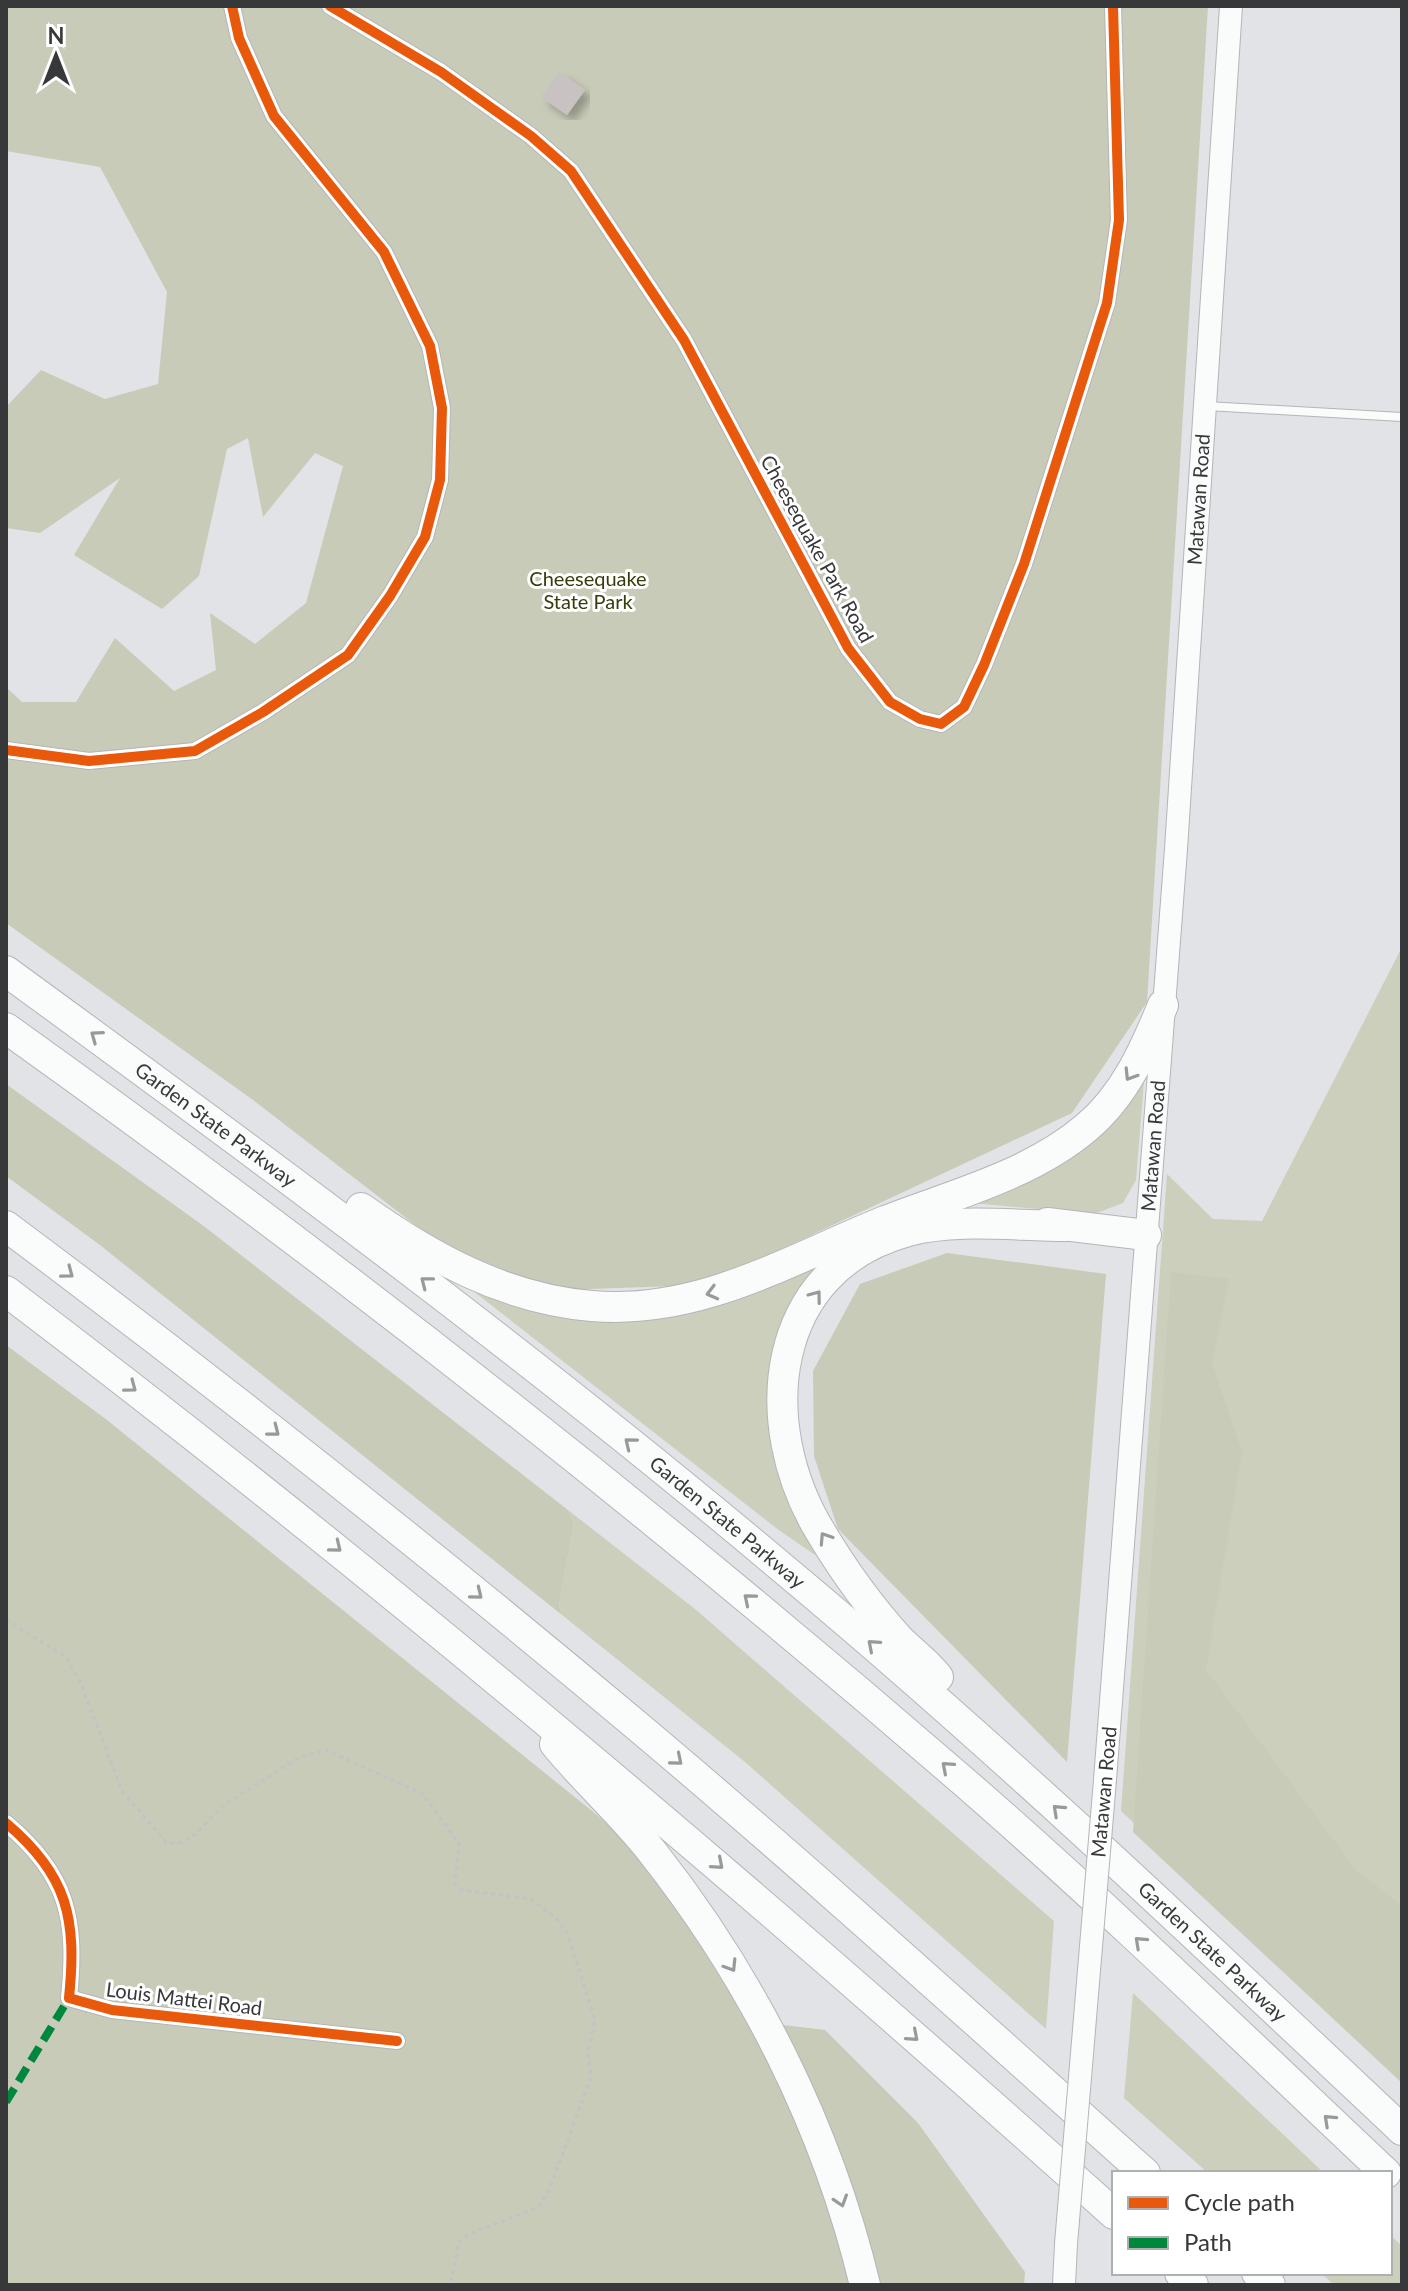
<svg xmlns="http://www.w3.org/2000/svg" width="1408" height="2291" font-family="Lato,sans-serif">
<defs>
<filter id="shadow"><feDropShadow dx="7" dy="7" stdDeviation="4" flood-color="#0004"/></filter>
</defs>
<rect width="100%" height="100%" fill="#e1e3e6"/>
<!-- green -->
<g fill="#cdcfbd">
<polygon points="1402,947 1402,2070 1121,1811 1167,1174 1213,1219 1262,1221"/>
<polygon points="1145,1069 1136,1180 1123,1203 1094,1214 972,1203"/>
<polygon points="879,1235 777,1361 827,1563 780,1531 463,1283 592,1314"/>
<polygon points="568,1510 695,1609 1054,1921 1046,2029 745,1762 562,1615 559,1605 574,1524"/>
<polygon points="1133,1993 1324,2173 1208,2173 1124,2098"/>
<polygon points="1390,2235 1402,2246 1402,2285 1334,2285 1321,2273 1390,2273"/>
</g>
<!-- forest -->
<g fill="#c8cbb7">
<polygon points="6,6 1208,6 1147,1002 1072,1113 705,1285 531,1291 462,1261 253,1100 6,923 6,687 22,702 76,702 115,638 174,691 216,670 210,613 255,644 306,603 343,466 315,453 263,517 248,438 227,449 199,576 162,609 74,555 120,478 40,533 6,528 6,407 41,370 105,399 158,384 167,292 100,167 6,151"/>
<polygon points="6,1084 205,1227 568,1510 574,1524 559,1605 562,1615 100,1245 6,1176"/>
<polygon points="947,1253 1106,1274 1067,1762 838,1529 814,1456 813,1371 860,1284"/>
<polygon points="1171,1272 1229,1279 1212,1363 1242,1452 1206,1670 1356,1870 1402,1906 1402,2083 1133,1832"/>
<polygon points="6,1345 107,1420 597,1815 695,1902 783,2025 825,2030 918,2123 1025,2272 1024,2285 6,2285"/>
</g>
<!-- building -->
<polygon fill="#c9c2c2" filter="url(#shadow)" points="559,72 585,90 567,115 541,97"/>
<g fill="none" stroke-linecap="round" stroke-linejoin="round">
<!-- lane casing -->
<g stroke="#b3b5b7" stroke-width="10">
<polyline id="lane" points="1207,406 1402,417"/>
</g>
<!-- street casing -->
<g stroke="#b3b5b7" stroke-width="18">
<g id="street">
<polyline points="330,6 441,72 531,136 571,171 684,340 848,648 890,702 920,719 941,724 964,707 984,665 1024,564 1107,303 1119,220 1113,6"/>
<polyline points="6,750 89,761 195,751 263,712 348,655 390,596 425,537 440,480 442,408 430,346 384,252 274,116 239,38 232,6"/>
<path d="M6 1823C68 1875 77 1919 69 1998L112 2010 397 2041"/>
</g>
</g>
<!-- secondary casing -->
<g stroke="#b3b5b7" stroke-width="24">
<g id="secondary">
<path id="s1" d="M1105 1780 1176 849 1231 6"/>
<polyline points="1064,2285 1066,2244"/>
</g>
</g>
<!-- highway casing -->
<g stroke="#b3b5b7" stroke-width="32">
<g id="highway">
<path id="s2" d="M6 971C269 1163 531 1356 780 1566 995 1745 1198 1938 1402 2130"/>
<path d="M6 1028C336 1264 656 1515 963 1781 1108 1907 1246 2041 1386 2173"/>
<path d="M361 1208C430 1257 505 1299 592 1306 699 1315 789 1260 885 1221 952 1195 1031 1175 1087 1127 1125 1095 1145 1049 1163 1005"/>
<polyline points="1047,1223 1146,1235"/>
<path d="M6 1226C223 1388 435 1556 642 1730 813 1874 978 2024 1145 2173"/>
<path d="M6 1291C390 1582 756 1893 1114 2214"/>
<path d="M938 1677C927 1663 912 1652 899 1639 870 1607 842 1568 820 1531 755 1424 768 1269 908 1231 957 1218 1015 1226 1066 1226"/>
<path d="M555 1744C586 1782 623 1814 653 1853 753 1980 827 2127 865 2285"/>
<polyline points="1180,2273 1193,2285"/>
<polyline points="1257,2273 1270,2285"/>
</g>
</g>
<!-- path -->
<polyline stroke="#c2c3c4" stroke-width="3" stroke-dasharray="4 4" stroke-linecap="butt" points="6,1620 66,1657 81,1684 122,1791 166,1842 177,1844 192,1837 225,1804 300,1757 326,1750 423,1794 459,1844 455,1884 462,1890 531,1899 555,1917 567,1932 595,2020 588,2052 591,2077 550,2188 538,2207 465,2236 459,2242 450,2285"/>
<!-- lane -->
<use href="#lane" stroke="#fafbfb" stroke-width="8"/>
<!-- street -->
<use href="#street" stroke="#fafbfb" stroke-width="16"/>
<!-- secondary -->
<use href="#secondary" stroke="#fafbfb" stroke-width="22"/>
<!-- highway -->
<use href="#highway" stroke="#fafbfb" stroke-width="30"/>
<!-- secondary-bridge casing -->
<g stroke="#b3b5b7" stroke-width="24" stroke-linecap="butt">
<polyline id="secondary-bridge" points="1066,2244 1105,1780"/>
</g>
<!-- secondary-bridge -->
<use href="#secondary-bridge" stroke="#fafbfb" stroke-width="22"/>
<!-- quiet -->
<polyline stroke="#00873e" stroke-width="8" stroke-dasharray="16 8" stroke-linecap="butt" points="6,2102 69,1998"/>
<!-- cycleway casing -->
<g stroke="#fff" stroke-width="15">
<g id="cycleway">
<polyline points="330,6 441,72 531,136 571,171 684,340 848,648 890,702 920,719 941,724 964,707 984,665 1024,564 1107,303 1119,220 1113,6"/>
<polyline points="6,750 89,761 195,751 263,712 348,655 390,596 425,537 440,480 442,408 430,346 384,252 274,116 239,38 232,6"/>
<path d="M6 1823C68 1875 77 1919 69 1998L112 2010 397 2041"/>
</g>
</g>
<!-- cycleway -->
<use href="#cycleway" stroke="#e8590c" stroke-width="10"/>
</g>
<!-- one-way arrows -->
<defs><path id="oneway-chevron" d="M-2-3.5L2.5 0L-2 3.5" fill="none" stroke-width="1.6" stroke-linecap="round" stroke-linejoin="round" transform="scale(2)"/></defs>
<g stroke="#989a9a">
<use href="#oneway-chevron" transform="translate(96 1036) rotate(-144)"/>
<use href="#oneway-chevron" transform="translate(1130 1075) rotate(122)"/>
<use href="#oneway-chevron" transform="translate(68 1273) rotate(37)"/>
<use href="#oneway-chevron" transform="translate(426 1282) rotate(-142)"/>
<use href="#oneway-chevron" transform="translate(712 1293) rotate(165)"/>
<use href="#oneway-chevron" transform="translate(816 1296) rotate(-53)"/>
<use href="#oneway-chevron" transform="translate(131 1387) rotate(37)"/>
<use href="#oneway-chevron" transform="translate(274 1431) rotate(38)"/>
<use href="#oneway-chevron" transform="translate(630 1443) rotate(-141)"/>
<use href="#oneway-chevron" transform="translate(825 1538) rotate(-123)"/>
<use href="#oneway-chevron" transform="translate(336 1547) rotate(39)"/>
<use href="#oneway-chevron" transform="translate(477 1594) rotate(39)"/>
<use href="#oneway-chevron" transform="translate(749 1599) rotate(-140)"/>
<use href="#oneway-chevron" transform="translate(873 1645) rotate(-139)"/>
<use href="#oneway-chevron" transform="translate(677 1760) rotate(40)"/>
<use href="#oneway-chevron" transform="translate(947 1767) rotate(-139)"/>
<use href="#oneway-chevron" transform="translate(1058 1810) rotate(-137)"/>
<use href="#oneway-chevron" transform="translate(718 1864) rotate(41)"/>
<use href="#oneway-chevron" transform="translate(1140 1942) rotate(-137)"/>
<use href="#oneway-chevron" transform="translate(731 1966) rotate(58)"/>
<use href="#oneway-chevron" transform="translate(913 2036) rotate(41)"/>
<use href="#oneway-chevron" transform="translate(1329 2120) rotate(-137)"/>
<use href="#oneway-chevron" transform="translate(841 2201) rotate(72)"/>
</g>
<g text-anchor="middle" stroke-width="6" stroke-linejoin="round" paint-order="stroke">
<!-- street labels -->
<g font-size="20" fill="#37383a" stroke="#fff">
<text dy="7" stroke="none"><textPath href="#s1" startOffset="1284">Matawan Road</textPath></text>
<text transform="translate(817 549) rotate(61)" y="7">Cheesequake Park Road</text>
<text dy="7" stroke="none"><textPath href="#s2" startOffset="260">Garden State Parkway</textPath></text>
<text dy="7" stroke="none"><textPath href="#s1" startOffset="636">Matawan Road</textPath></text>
<text dy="7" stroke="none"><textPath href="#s2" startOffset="908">Garden State Parkway</textPath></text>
<text transform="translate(1104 1792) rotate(-85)" y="7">Matawan Road</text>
<text dy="7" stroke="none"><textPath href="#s2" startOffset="1556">Garden State Parkway</textPath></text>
<text transform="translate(184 1999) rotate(7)" y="7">Louis Mattei Road</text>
</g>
<!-- park labels -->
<g font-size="20" fill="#393b0c" stroke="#fff">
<text x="588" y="586">Cheesequake<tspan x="588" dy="23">State Park</tspan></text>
</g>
</g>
<!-- border -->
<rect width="1408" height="2291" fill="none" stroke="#37383a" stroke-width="16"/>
<!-- legend -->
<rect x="1112" y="2171" width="280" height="104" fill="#ffffff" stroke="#afafb0" stroke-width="2"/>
<rect x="1128" y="2197" width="40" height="12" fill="#e8590c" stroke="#afafb0" stroke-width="2"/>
<text x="1184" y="2211" font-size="24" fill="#37383a">Cycle path</text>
<rect x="1128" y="2237" width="40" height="12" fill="#00873e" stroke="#afafb0" stroke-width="2"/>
<text x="1184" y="2251" font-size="24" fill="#37383a">Path</text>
<!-- north arrow -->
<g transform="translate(56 56)" stroke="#ffffff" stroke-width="6" paint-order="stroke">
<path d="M0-6L14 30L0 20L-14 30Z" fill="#37383a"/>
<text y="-12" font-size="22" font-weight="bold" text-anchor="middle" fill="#37383a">N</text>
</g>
</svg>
